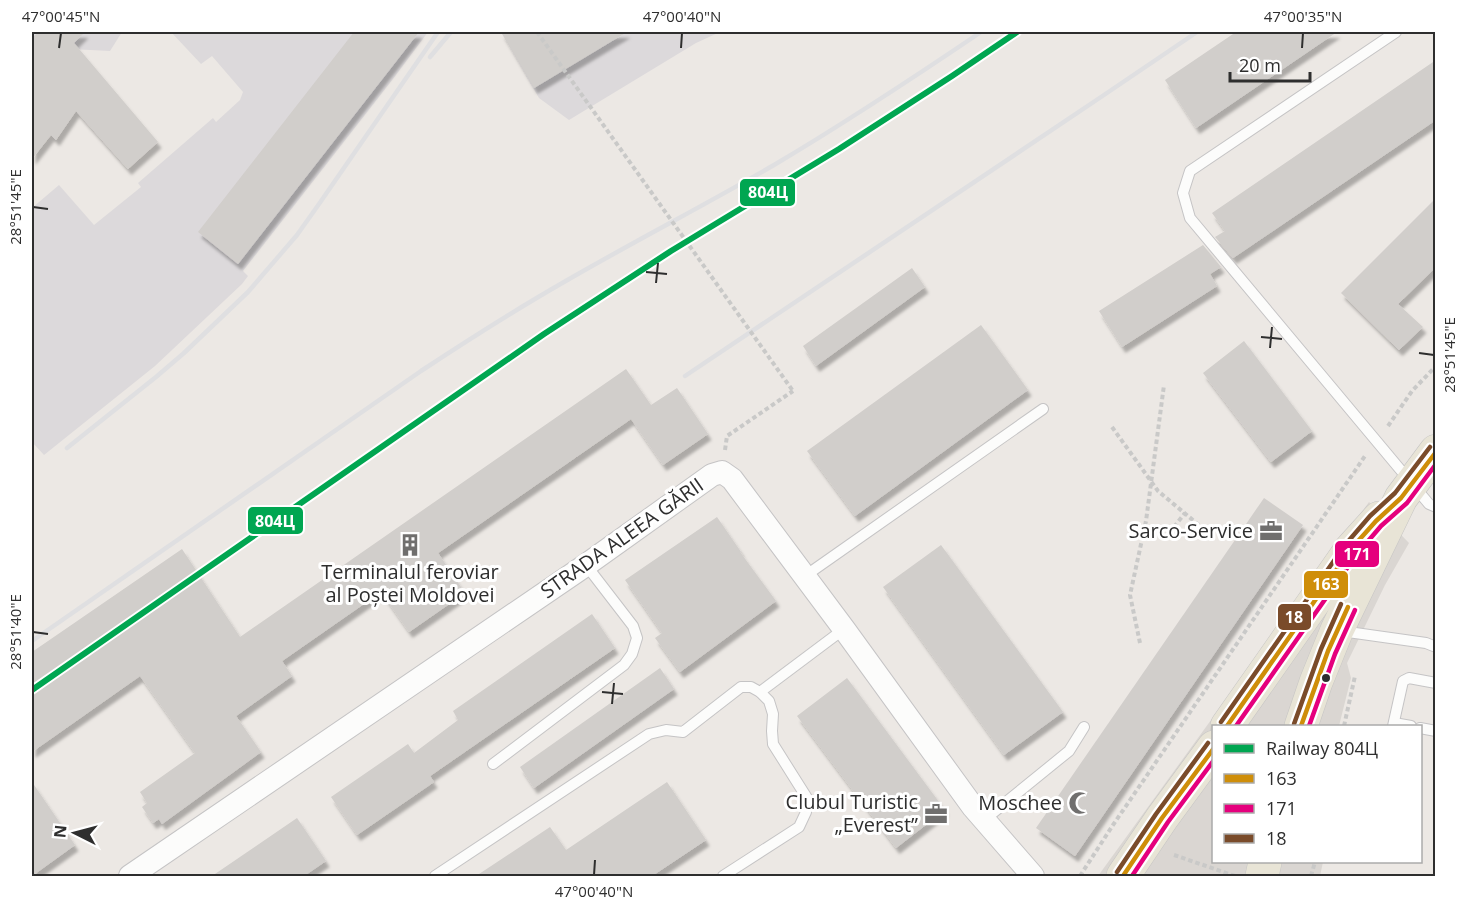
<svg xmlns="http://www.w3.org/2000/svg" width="1467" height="908" font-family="'Open Sans',sans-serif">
<defs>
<filter id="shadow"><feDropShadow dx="3.5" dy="6" stdDeviation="1.5" flood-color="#0004"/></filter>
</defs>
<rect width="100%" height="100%" fill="#ece8e4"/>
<!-- industrial -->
<g fill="#dcd9db">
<polygon points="32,32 122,32 110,51 32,47"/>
<polygon points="171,32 428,32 393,79 243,271 248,276 242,284 155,366 44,455 32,442 32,208 59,185 94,225 141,187 138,183 213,118 216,122 240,100 243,92 212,56 201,64"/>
<polygon points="501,32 720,32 696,43 569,120 539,98"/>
</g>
<!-- plaza -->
<polygon fill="#dad6d2" points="1369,502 1409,543 1385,585 1347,663 1351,678 1339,726 1214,726 1214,862 1323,862 1320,876 1098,876"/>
<!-- building -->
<g fill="#d1cecb" filter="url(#shadow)">
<polygon points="39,32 85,32 74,43 158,142 128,169 76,111 56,140 51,135 32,159 32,38"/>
<polygon points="354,32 419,32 238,264 198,232"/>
<polygon points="501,32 627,32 534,88"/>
<polygon points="1236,32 1337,32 1196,128 1165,80"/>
<polygon points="1436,60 1436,120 1233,258 1215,237 1225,231 1212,213"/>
<polygon points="1436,198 1436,267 1398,304 1423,327 1399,350 1341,293"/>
<polygon points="1203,245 1221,267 1210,274 1217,286 1122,347 1099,311"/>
<polygon points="912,268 925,287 816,366 803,346"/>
<polygon points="981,325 1028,390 855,516 807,451"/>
<polygon points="1244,341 1312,431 1271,462 1203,373"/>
<polygon points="626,369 651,405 677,388 708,434 663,465 631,419 438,553 465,593 409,632 381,592 282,661 292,676 236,716 261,752 162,824 159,819 153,823 142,807 147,803 140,792 195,753 140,676 32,752 32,652 182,549 240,637"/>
<polygon points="1264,498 1303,525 1075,856 1036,828"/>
<polygon points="717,517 741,552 740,552 776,601 680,672 655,638 662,633 625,580"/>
<polygon points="941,545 1063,712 1004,755 883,587"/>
<polygon points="592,614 615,648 430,776 434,782 357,835 331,797 408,744 414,753 458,720 453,711"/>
<polygon points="660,668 674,689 534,788 520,767"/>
<polygon points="847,678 945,810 896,848 797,716"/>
<polygon points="32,782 75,845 32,876"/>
<polygon points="667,782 706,840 652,876 476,876 550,827 566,850"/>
<polygon points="297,818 326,861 304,876 212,876"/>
</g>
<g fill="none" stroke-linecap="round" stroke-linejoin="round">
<!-- lane casing -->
<g stroke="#c5c4c5" stroke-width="12">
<g id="lane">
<polyline points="1396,32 1190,171 1183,193 1190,218 1429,504 1436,507"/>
<polyline points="805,576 1043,409"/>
<polyline points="1341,631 1426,643 1436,647"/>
<polyline points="760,692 844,629"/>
<polyline points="1394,723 1411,726"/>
<polyline points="1393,726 1403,681 1409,678 1436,683"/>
<polyline points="1420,728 1436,731"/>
<polyline points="493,764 624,665 632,654 637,638 633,626 586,565"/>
<polyline points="984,820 1069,751 1084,727"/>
<polyline points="435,876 649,734 666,730 683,732 741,687 751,687 760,692 769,701 773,714 772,731 773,744 807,798 806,812 799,827 723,876"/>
</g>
</g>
<!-- street casing -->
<g stroke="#c5c4c5" stroke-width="24">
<polyline id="street" points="130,876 586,565 712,475 722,472 732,479 844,629 973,807 1033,876"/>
</g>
<!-- primary casing -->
<g stroke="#c6c5c4" stroke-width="34">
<g id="primary">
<polyline points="1227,726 1351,549 1379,518"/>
<polyline points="1301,726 1316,682 1337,630 1401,498 1436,451"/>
<polyline points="1123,876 1162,818 1214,747"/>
<polyline points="1262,876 1265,862"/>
</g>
</g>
<!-- path -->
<g stroke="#c9c9c8" stroke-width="4" stroke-dasharray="4.5 3" stroke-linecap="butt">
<polyline points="1388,426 1412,391 1436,366"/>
<polyline points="1112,427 1158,491 1212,536"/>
<polyline points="725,450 727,436 793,391"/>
<polyline points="1174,527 1185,513"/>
<polyline points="1140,643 1130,595 1146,521 1164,385"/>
<polyline points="1344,726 1355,676"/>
<polyline points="1174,855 1235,876"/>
<polyline points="1080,876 1113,825 1365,456"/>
<polyline points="1311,876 1315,862"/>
</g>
<!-- lane -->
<use href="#lane" stroke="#fcfcfb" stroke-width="10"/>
<!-- street -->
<use href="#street" stroke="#fcfcfb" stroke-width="22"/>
<!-- primary -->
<use href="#primary" stroke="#e8e4d6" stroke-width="33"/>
<!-- rail -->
<g stroke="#dfdfe1" stroke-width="4.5">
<polyline points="430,57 451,32"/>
<polyline points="685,376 1101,97 1197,32"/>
<polyline points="67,448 156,377 184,353 248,292 297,235 319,204 438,32"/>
<path d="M32 641 421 371C468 340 515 310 564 282 633 242 705 205 774 165 845 123 913 78 981 32"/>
</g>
<!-- path-bridge -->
<polyline stroke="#c9c9c8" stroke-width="4" stroke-dasharray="4.5 3" stroke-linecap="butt" points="537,32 793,391"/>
<!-- bus-1 casing -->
<g stroke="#fff" stroke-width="9">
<g id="bus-1">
<polyline points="1227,726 1351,549 1376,521 1401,498 1436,452"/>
<polyline points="1301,726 1328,651 1348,607"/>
<polyline points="1123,876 1162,818 1214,748"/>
</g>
</g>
<!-- bus-2 casing -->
<g stroke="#fff" stroke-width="9">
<g id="bus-2">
<polyline points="1236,726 1357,554 1381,526 1407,503 1436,464"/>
<polyline points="1309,726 1335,654 1355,610"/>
<polyline points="1132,876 1168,822 1214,760"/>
</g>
</g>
<!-- bus-3 casing -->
<g stroke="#fff" stroke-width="9">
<g id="bus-3">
<polyline points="1221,722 1345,545 1370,516 1395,493 1430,447"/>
<polyline points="1294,724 1321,649 1341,604"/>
<polyline points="1117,872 1156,814 1208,743"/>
</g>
</g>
<!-- bus-1 -->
<use href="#bus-1" stroke="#cf8e09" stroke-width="4.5"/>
<!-- bus-2 -->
<use href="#bus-2" stroke="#e5007d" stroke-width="4.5"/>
<!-- bus-3 -->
<use href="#bus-3" stroke="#7a4b2a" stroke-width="4.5"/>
<!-- rail-1 casing -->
<g stroke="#fff" stroke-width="10">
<polyline id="rail-1" points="32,690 544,334 671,251 839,149 952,76 1017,32"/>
</g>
<!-- rail-1 -->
<use href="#rail-1" stroke="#00a651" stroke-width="6"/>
</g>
<!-- ticks -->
<path fill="none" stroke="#2e2e2e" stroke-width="2" d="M59 48 61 33M681 48 682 33M1302 48 1303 33M33 207 48 209M646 272 667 274M656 283 658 263M1261 337 1282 339M1270 348 1272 327M1419 353 1434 355M33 632 48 634M602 692 623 694M612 704 614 683M594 875 595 860"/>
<!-- icons -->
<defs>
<g id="office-bare" transform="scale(1.8)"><path d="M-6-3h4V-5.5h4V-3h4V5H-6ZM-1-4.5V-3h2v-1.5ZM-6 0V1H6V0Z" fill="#706f6e" stroke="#fff" stroke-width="2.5" paint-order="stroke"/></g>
<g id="building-bare" transform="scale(1.8)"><path d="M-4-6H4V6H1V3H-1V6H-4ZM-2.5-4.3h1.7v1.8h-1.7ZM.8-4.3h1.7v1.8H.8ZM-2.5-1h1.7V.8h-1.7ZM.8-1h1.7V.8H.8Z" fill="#706f6e" stroke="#fff" stroke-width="2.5" paint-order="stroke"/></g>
<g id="mosque-bare" transform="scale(1.8)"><path d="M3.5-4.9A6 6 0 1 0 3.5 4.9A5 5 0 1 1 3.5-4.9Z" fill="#706f6e" stroke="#fff" stroke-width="2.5" paint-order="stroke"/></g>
</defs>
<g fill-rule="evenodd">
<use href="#office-bare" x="1271" y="531"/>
<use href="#building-bare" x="410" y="545"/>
<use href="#mosque-bare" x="1080" y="803"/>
<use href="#office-bare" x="936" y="814"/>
</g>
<!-- markers -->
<circle fill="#2e2e2e" stroke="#fff" stroke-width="2" cx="1326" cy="678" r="5"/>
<g text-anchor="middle" stroke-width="6" stroke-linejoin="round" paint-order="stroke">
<!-- poi labels -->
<g font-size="20" fill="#2e2e2e" stroke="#fff" text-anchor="end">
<text x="1253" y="538">Sarco-Service</text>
<text x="410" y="579" text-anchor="middle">Terminalul feroviar<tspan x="410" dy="23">al Poștei Moldovei</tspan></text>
<text x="918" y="809">Clubul Turistic<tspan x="918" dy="23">„Everest”</tspan></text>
<text x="1062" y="810">Moschee</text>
</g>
<!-- street labels -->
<g font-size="20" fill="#2e2e2e" stroke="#fff">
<text transform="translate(622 538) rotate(-35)" y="7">STRADA ALEEA GĂRII</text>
</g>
</g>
<g stroke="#fff" stroke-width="2">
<rect x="739" y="178" width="57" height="29" rx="6" fill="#00a651"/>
<rect x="247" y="506" width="57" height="29" rx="6" fill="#00a651"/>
<rect x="1334" y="540" width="46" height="28" rx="6" fill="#e5007d"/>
<rect x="1303" y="570" width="46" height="29" rx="6" fill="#cf8e09"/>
<rect x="1277" y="603" width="35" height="28" rx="6" fill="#7a4b2a"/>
</g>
<g font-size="16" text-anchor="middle" font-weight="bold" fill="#fff">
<text x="768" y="198">804Ц</text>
<text x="275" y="527">804Ц</text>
<text x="1357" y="560">171</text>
<text x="1326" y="590">163</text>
<text x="1294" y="623">18</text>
</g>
<!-- border -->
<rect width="1467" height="908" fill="none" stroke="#ffffff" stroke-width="66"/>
<!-- legend -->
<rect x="1212" y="725" width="210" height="138" fill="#ffffff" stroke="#ababab" stroke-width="1.5"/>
<rect x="1224" y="744" width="30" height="9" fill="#00a651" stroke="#ababab" stroke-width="1.5"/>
<text x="1266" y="755" font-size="18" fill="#2e2e2e">Railway 804Ц</text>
<rect x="1224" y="774" width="30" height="9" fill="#cf8e09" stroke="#ababab" stroke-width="1.5"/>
<text x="1266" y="785" font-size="18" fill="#2e2e2e">163</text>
<rect x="1224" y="804" width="30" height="9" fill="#e5007d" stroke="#ababab" stroke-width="1.5"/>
<text x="1266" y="815" font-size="18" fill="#2e2e2e">171</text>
<rect x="1224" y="834" width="30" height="9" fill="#7a4b2a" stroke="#ababab" stroke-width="1.5"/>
<text x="1266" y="845" font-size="18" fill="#2e2e2e">18</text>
<!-- north arrow -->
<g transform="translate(75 833) rotate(276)" stroke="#ffffff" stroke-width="4.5" paint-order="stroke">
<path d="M0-4.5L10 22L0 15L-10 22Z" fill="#2e2e2e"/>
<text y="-9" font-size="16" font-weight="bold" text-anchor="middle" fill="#2e2e2e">N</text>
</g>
<!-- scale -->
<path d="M1230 72v9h80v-9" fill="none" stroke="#2e2e2e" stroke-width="3"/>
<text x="1239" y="72" font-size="18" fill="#2e2e2e" stroke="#ffffff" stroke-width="4.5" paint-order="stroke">20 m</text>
<rect x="33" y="33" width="1401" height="842" fill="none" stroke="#2e2e2e" stroke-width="2"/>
<g font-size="15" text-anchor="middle" fill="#2e2e2e">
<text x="61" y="22">47°00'45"N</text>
<text x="682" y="22">47°00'40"N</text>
<text x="1303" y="22">47°00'35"N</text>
<text transform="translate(16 207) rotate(-90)" y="5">28°51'45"E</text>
<text transform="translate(1450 355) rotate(-90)" y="5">28°51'45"E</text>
<text transform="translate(16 632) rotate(-90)" y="5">28°51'40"E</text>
<text x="594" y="897">47°00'40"N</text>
</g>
</svg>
